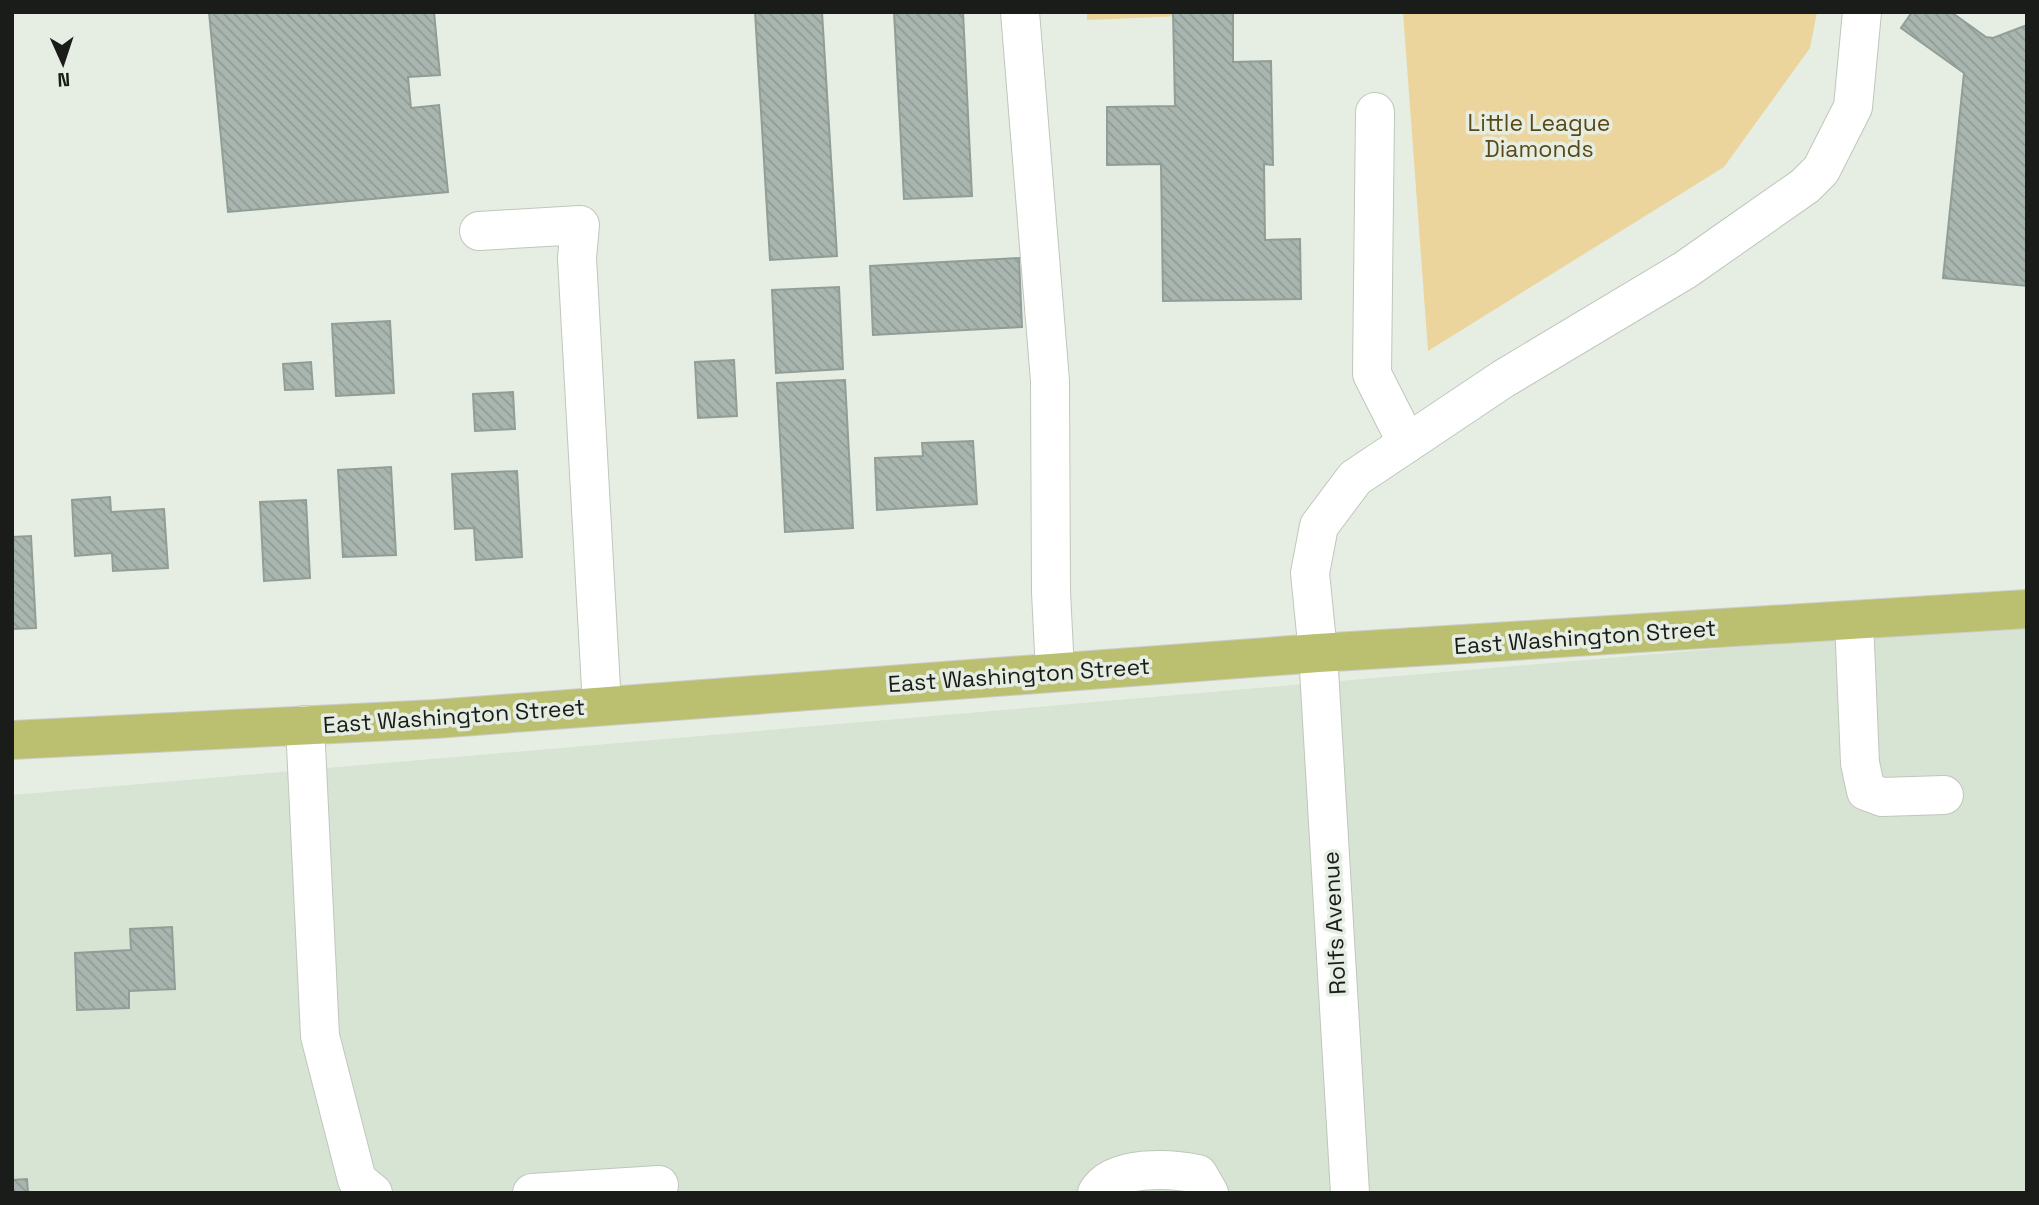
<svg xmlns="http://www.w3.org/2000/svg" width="2039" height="1205" font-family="'Space Grotesk',sans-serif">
<defs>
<pattern id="building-back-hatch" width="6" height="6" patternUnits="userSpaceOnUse" patternTransform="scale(1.75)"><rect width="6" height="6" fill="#a9b5af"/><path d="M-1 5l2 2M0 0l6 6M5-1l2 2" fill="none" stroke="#919b96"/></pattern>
</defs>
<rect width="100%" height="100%" fill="#e6eee3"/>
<!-- built -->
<polygon fill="#d7e4d3" points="2027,622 2027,1193 12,1193 12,795"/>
<!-- green -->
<g fill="#ebd59d">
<polygon points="1087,12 1281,12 1087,20"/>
<polygon points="1403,12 1817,12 1810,48 1724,167 1428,351"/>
</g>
<!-- building -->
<g fill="url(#building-back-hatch)" stroke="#919e97" stroke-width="2">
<polygon points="209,12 434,12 440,75 408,77 411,108 439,105 448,192 228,212"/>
<polygon points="755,12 822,12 837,256 770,260"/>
<polygon points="894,12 963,12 972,196 904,199"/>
<polygon points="1173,12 1233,12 1233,62 1271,61 1273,165 1264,164 1265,240 1300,239 1301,299 1163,301 1161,164 1107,165 1107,107 1175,106"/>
<polygon points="1912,12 1951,12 1986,37 1993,38 2027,25 2027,286 1943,278 1964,73 1901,28"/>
<polygon points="1019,258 1022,327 873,335 870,266"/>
<polygon points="839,287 843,369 776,373 772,290"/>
<polygon points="390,321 394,393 336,396 332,324"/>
<polygon points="734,360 737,416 698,418 695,362"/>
<polygon points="311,362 313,389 285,390 283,364"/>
<polygon points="845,380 853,528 785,532 777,383"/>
<polygon points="513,392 515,429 475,431 473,394"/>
<polygon points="973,441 977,504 877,510 875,458 923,456 922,443"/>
<polygon points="391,467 396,555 343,557 338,470"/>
<polygon points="517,471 522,557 476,560 474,528 455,529 452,474"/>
<polygon points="110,497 111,512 164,509 168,568 113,571 112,553 75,556 72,500"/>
<polygon points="306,500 310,578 264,581 260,502"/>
<polygon points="31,536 36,628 12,629 12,537"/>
<polygon points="172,927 175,989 129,991 129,1008 77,1010 75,953 131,950 130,929"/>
<polygon points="27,1179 28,1193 12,1193 12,1180"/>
</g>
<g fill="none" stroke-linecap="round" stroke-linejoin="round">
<!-- minor casing -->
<g stroke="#bfc7bc" stroke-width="40">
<g id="minor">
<polyline points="1020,12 1050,381 1051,592 1055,672"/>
<polyline points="1375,112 1372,374 1407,443"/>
<polyline points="479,231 580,225 577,258 602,706"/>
<polyline points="1854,620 1860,763 1866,791 1882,797 1944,795"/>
<polyline points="305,725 320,1036 357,1180 373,1193"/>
<polyline points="532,1193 659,1185"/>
<path d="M1097 1193C1113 1165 1170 1168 1198 1174L1209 1193"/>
<polyline points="1350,1193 1318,653 1310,573 1319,526 1355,478 1503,379 1685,270 1805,186 1821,170 1853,107 1862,12"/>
</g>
</g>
<!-- major casing -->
<g stroke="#cccdcc" stroke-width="40">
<polyline id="major" points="12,740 435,719 1318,653 2027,609"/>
</g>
<!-- minor -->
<use href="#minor" stroke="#fff" stroke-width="38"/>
<!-- major -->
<use href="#major" stroke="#bbc071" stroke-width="38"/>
</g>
<g text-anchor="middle" stroke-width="7" stroke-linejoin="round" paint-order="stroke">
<!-- park labels -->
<g font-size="23" fill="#5a4916" stroke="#e6eee3">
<text x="1539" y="131">Little League<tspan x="1539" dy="26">Diamonds</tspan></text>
</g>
<!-- street labels -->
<g font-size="23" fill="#191c18" stroke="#e6eee3">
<text transform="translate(1585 637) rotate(-4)" y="8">East Washington Street</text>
<text transform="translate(1019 675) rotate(-4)" y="8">East Washington Street</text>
<text transform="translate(454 716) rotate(-4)" y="8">East Washington Street</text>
<text transform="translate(1334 923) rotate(-93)" y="8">Rolfs Avenue</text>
</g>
</g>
<!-- border -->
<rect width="2039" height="1205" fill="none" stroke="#191c18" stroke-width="28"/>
<!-- north arrow -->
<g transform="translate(63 63) rotate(177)" stroke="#e6eee3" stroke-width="5" paint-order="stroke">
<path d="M0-5L12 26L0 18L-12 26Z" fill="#191c18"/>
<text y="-10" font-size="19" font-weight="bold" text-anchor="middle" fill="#191c18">N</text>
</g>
</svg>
